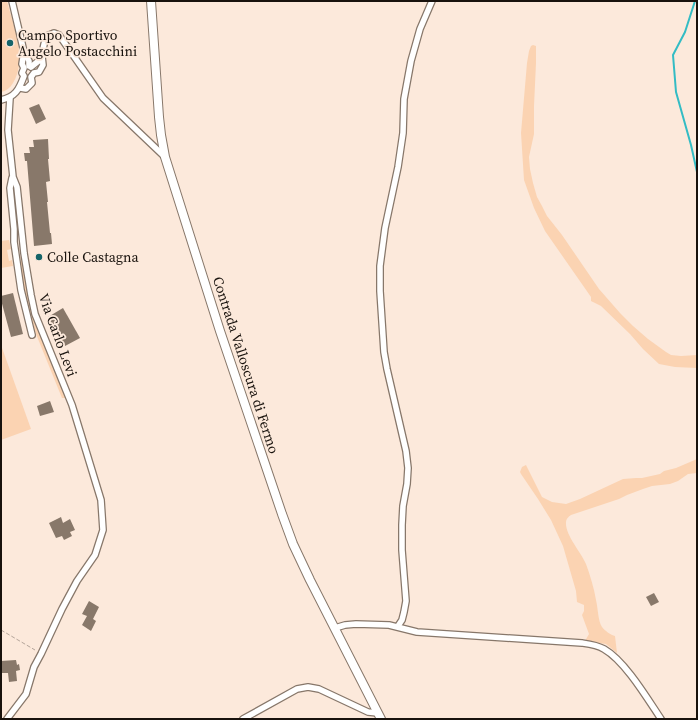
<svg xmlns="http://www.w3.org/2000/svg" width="698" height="720" font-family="'Source Serif 4',serif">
<rect width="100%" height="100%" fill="#fce9db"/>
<!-- green -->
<g fill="#fbd3b2">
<path d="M1 1H7C13 25 28 60 13 83 10 88 6 91 1 92Z"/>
<polygon points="533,45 536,46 536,63 534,106 534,134 529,157 530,169 533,183 537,197 542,206 547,216 562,235 599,289 620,313 633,326 648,339 666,352 671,355 681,356 697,355 697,368 675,367 659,364 643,349 630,334 601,306 591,301 591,297 545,231 534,208 524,180 521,133 527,63 529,51 531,46"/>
<polygon points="9,240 11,249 7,250 9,261 12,260 13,266 1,268 1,241"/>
<polygon points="20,255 23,263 33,315 66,398 62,398 36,334 24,290"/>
<polygon points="1,345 31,429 1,440"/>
<path d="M697 459V473L688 474 678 481 670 484 652 486 643 489 627 495 619 499 571 515C568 517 566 519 566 522 565 535 581 552 586 564 590 575 594 588 596 600 598 608 598 621 602 627 605 631 611 635 615 636L617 653 606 644 585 641 589 634 582 615 584 611V605L577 602 576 591 563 546 551 520 538 499 521 474 520 472 522 467 526 465 542 497 552 502 566 504 580 499 623 479 636 478H642L660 474 664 471 676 468Z"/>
</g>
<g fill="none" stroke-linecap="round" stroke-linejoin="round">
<!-- stream -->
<polyline stroke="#33bcc4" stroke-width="2" points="695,1 685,32 673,55 676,92 691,145 697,172"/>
</g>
<!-- building -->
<g fill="#88786a">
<polygon points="39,104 46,119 36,124 29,108"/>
<polygon points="48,139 49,159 48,159 50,181 46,182 48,202 47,202 50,233 51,233 52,244 34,246 27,161 25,161 24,153 30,153 29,147 34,147 33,140"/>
<polygon points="13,293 23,334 11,337 1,300 1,296"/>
<polygon points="63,308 80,338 65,346 48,317"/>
<polygon points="50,401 54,412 40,416 37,406"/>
<polygon points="61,517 63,523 70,519 75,530 70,532 72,536 64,540 62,536 56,538 49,523"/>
<polygon points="654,593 659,602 651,606 646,597"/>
<polygon points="89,601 99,607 93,619 96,621 91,631 82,625 87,616 82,614"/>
<polygon points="16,660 17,665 19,664 20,670 16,671 17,681 9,682 8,673 1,673 1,661"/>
</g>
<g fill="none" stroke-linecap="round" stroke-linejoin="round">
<!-- street casing -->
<g stroke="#87776a" stroke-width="8">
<g id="street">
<polyline points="12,1 24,52 29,61 29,66"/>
<polyline points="31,67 41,59"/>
<path d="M20 88 26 89 32 83 31 77 34 73 39 72 43 65C41 55 43 45 47 36L54 33 59 35 103 98 165 157"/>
<path d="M1 100C15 97 19 90 24 76L22 73 24 68 22 64 24 52"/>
<polyline points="12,178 10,188 14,229 14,242 21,290 32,335"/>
<polyline points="398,626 402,620 404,612 406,601 402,550 402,525 403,506 407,484 408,468 406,451 387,369 384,352 380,291 380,266 385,228 398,167 403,133 404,99 411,61 420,29 432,1"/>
<path d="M335 628 345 625 356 624 389 625 417 632 582 643C589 644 597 645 604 649 625 661 647 698 661 719"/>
<polyline points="7,719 26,694 34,667 41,654 62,609 77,581 95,555 103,530 101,500 72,405 35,314 31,295 24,253 17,187 13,177 8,130 10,98"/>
<polyline points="243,719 297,689 308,687 319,689 368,712 378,713"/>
</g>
</g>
<!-- secondary casing -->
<g stroke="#87776a" stroke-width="10">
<polyline id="secondary" points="151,1 159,117 161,135 165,157 220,331 282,514 293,544 310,580 381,719"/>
</g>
<!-- path -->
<polyline stroke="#b4a59a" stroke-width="1" stroke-dasharray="4 2" stroke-linecap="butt" points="1,630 35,650"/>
<!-- street -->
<use href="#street" stroke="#fff" stroke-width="5.5"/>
<!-- secondary -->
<use href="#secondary" stroke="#fff" stroke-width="8"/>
</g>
<!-- markers -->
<g fill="#156469" stroke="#fce9db" stroke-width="1.5">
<circle cx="10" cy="43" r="4"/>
<circle cx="39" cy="257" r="4"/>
</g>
<g text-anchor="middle" stroke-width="3.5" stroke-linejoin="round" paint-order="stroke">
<!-- poi labels -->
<g font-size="14" fill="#18120d" stroke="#fce9db" text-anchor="start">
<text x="18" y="40">Campo Sportivo<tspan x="18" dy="16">Angelo Postacchini</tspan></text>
<text x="47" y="262">Colle Castagna</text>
</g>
<!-- street labels -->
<g font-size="14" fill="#18120d" stroke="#fce9db">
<text transform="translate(58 335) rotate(70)" y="5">Via Carlo Levi</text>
<text transform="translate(246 365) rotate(72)" y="5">Contrada Valloscura di Fermo</text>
</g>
</g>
<!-- border -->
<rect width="698" height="720" fill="none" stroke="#18120d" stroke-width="4"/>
</svg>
